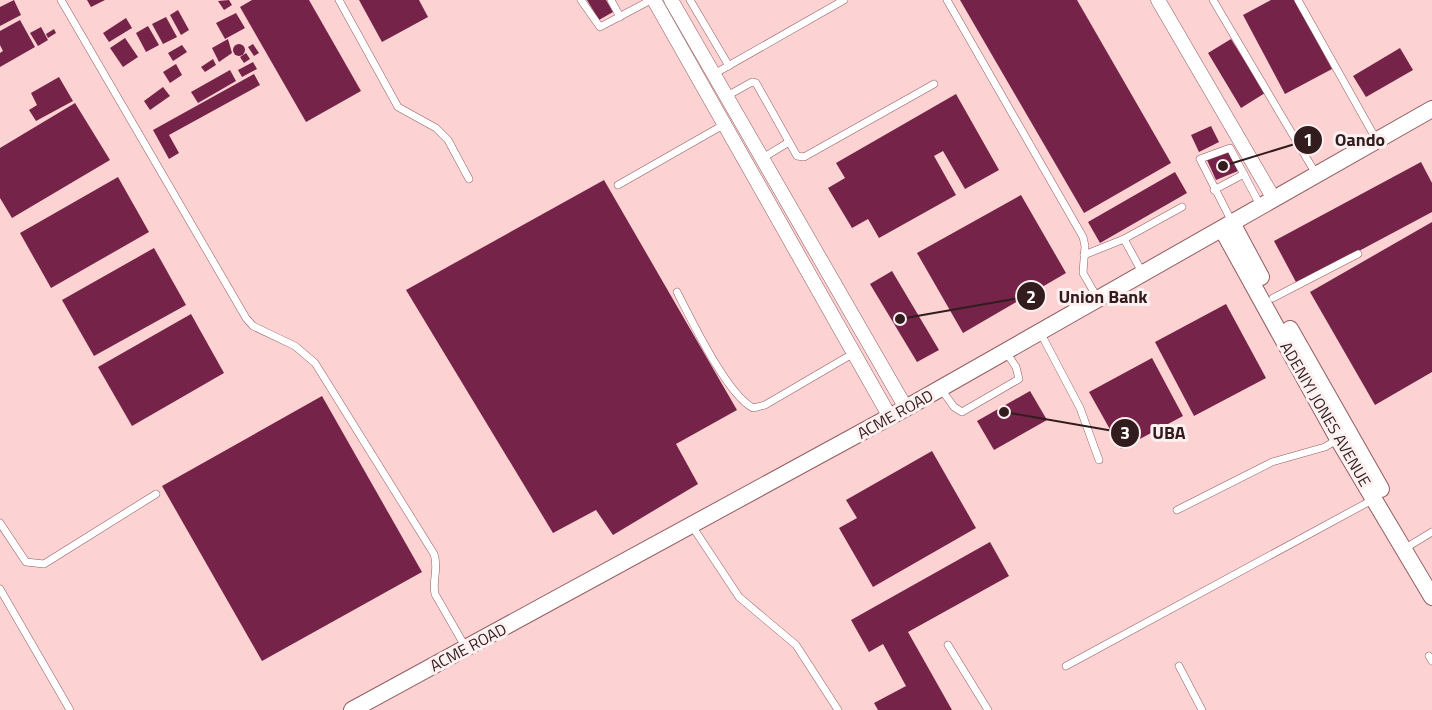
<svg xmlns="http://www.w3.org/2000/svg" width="1432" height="710" font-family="'Titillium Web',sans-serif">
<rect width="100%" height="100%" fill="#f8dfe0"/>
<!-- built -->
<rect fill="#fcd2d3" x="0" y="0" width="1432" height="710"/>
<!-- building -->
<g fill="#752349">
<polygon points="14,0 21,15 0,26 0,7"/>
<polygon points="87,0 105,0 91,7"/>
<polygon points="229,0 232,5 224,10 218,1"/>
<polygon points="252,0 309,0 361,91 306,122 240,7"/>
<polygon points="359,0 419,0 428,17 382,42"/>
<polygon points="587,0 606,0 613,12 599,20"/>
<polygon points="960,0 1077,0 1171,163 1084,213"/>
<polygon points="1271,0 1295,0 1332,69 1285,94 1243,15"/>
<polygon points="178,10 189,30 181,35 170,15"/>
<polygon points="236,13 245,28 225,39 216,23"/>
<polygon points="166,17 177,37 163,44 152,24"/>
<polygon points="126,18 132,28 109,42 103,33"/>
<polygon points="20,20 35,47 0,67 0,53 3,51 0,45 0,31"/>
<polygon points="148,26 159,45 146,52 136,33"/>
<polygon points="41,27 48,40 38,46 30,33"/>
<polygon points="54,29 56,33 48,38 46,34"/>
<polygon points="125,38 138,57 123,67 110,48"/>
<polygon points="228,39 232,53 219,62 212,48"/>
<polygon points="1231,39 1265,93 1241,108 1208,53"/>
<polygon points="253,44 259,53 254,56 248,47"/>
<circle cx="239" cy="50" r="6"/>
<polygon points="182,45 187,52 173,61 168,53"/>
<polygon points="1400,48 1413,70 1366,97 1353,76"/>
<polygon points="246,53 250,59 244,63 240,57"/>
<polygon points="213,59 216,65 205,72 201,67"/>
<polygon points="253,62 257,69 242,77 238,70"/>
<polygon points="176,64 182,75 170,83 163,72"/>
<polygon points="230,70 236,81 198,103 191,92"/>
<polygon points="254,74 260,85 169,135 179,153 169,159 153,130"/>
<polygon points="59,77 73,101 36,121 29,110 37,105 31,93"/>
<polygon points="163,87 170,96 150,110 144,101"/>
<polygon points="956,94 999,170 965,189 943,151 934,156 956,195 879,238 868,219 852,228 828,188 845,178 836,163"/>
<polygon points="75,103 110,160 12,218 0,198 0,148"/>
<polygon points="1211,126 1219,142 1199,152 1191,135"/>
<polygon points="1229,151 1238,171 1216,180 1207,160"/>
<polygon points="1421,162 1432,183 1432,212 1297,284 1274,241"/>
<polygon points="1175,172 1187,193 1100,243 1088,222"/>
<polygon points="118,177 149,232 51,288 20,233"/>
<polygon points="604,180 737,410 676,444 698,484 613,535 596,510 553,533 406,290"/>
<polygon points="1021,195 1066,273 963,333 917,253"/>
<polygon points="1432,222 1432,372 1375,405 1310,292"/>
<polygon points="154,248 186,305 94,356 62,300"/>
<polygon points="892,271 939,350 917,362 870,284"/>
<polygon points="1226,304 1266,378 1194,416 1155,342"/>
<polygon points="191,314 224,373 132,426 98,367"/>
<polygon points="1152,358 1183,416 1121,449 1089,392"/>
<polygon points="1030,391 1047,420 994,450 977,421"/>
<polygon points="322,396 422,572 262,661 162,486"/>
<polygon points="932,451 976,528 873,587 839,528 857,518 846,500"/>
<polygon points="990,542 1009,576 908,632 952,710 878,710 874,703 906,686 883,644 869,652 851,620"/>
</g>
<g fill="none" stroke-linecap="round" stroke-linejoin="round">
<!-- service casing -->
<g stroke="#925d61" stroke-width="8">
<g id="service">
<path d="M61 0 246 318 253 326 295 346 315 363 434 554C439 568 432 580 435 594L466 648"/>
<polyline points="339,0 398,107 436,128 448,140 469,179"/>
<polyline points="581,0 600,27 651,0"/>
<polyline points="611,0 620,17"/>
<polyline points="690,0 729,66"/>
<polyline points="947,0 1083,237 1085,246 1083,273 1098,299"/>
<polyline points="1213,0 1316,174"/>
<polyline points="1298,0 1376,139"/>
<polyline points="714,74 844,0"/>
<polyline points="727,96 752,82 756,83 797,156 804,157 934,84"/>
<polyline points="761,159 789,142"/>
<polyline points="618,185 725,124"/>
<polyline points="1214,190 1244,174"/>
<polyline points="1232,222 1200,159 1230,148 1261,207"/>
<polyline points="1124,239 1143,274"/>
<polyline points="1084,255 1124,239 1182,207"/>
<path d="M677 292C692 321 726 393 753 408L765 405 854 353"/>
<polyline points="1273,298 1358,254"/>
<polyline points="1040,332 1080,408 1099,460"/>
<polyline points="941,389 954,407 962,412 1019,379 1016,367 1006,352"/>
<polyline points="1177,510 1272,462 1325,447 1338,439"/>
<polyline points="0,523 26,562 44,564 156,494"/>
<polyline points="692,526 739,597 796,645 838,710"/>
<polyline points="1404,549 1432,532"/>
<polyline points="0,589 70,710"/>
<polyline points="948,645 988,710"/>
<polyline points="1429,656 1432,661"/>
<polyline points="1066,666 1374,499"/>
<polyline points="1179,666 1202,710"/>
</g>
</g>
<!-- minor casing -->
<g stroke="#925d61" stroke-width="15">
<g id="minor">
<polyline points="654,0 890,417"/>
<polyline points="671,0 906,408"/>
<polyline points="1158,0 1274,199"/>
</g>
</g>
<!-- tertiary casing -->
<g stroke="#925d61" stroke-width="18">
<g id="tertiary">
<polyline points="1232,223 1261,277"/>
<polyline points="1222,229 1338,439 1432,597"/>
<polyline points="1290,329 1381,489"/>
<polyline points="352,710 906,408 1432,109"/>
</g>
</g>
<!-- service -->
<use href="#service" stroke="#fff" stroke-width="7"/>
<!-- minor -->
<use href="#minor" stroke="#fff" stroke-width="14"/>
<!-- tertiary -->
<use href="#tertiary" stroke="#fff" stroke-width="16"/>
</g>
<g text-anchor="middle" stroke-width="6" stroke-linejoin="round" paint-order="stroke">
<!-- street labels -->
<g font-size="16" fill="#321c1e" stroke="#fdf0f0">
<text transform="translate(895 414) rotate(-29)" y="6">ACME ROAD</text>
<text transform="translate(1326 414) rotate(60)" y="6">ADENIYI JONES AVENUE</text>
<text transform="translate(468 647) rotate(-28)" y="6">ACME ROAD</text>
</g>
</g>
<!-- callouts -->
<path fill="none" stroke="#321c1e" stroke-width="2" d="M1223 166L1308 140M900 319L1031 296M1004 412L1125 433"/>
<g fill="#321c1e" stroke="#fdf0f0" stroke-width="2">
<circle cx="1223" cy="166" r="6"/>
<circle cx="900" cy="319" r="6"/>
<circle cx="1004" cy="412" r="6"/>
<circle cx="1308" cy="140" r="15"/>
<circle cx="1031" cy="296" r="15"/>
<circle cx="1125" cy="433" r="15"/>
</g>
<g font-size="18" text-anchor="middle" font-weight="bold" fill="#fff">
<text x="1308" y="146">1</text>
<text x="1031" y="303">2</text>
<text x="1125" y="439">3</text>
</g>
<g font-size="18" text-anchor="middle" font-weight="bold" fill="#321c1e" stroke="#fdf0f0" stroke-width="6" stroke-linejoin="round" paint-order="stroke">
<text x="1360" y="146">Oando</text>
<text x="1103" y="303">Union Bank</text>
<text x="1169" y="439">UBA</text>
</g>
</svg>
